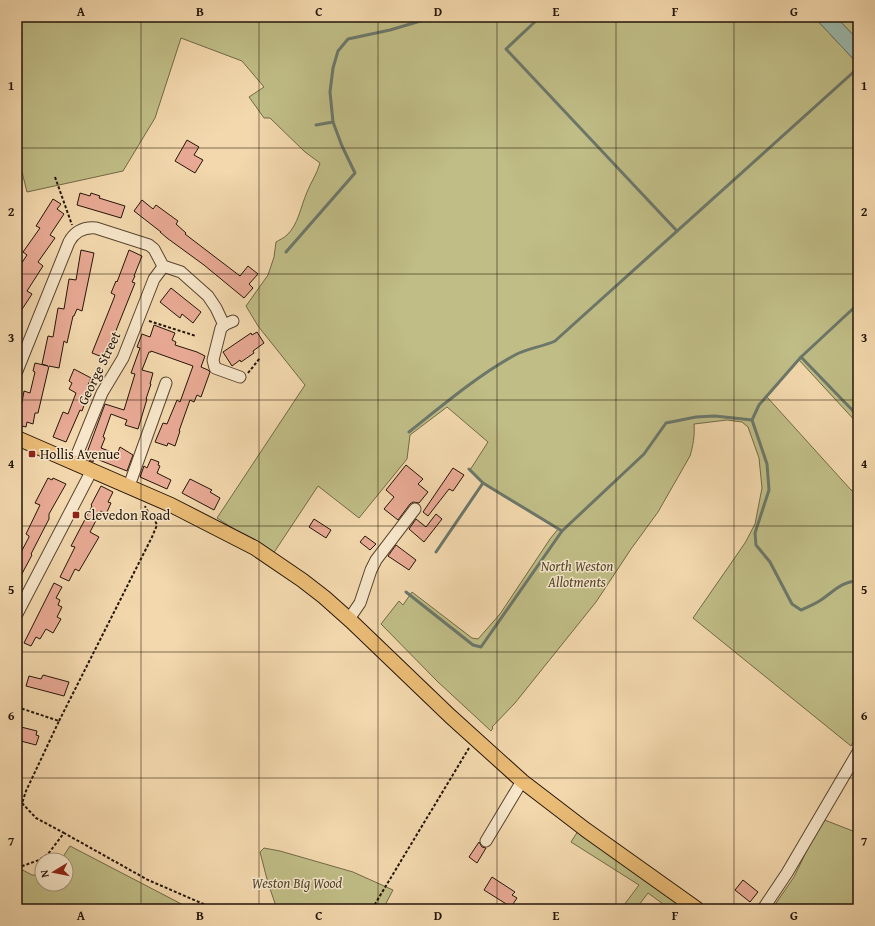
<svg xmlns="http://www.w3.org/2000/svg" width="875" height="926" font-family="'Gentium Book Plus',serif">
<rect width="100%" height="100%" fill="#f3d8ad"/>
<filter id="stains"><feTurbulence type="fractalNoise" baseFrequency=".005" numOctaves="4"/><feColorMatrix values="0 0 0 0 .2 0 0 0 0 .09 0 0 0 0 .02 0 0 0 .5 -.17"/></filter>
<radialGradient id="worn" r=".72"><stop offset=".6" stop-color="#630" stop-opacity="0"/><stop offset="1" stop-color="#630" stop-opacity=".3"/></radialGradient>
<!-- green -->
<g fill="#c0bd86" stroke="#726947">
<path d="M17 17H814L858 64V424L799 360 767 397 851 490 858 493V545L855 555 858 558V740L855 738 851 746 693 618 745 543 755 524 762 488 759 458 748 427 742 422 727 420 694 424C695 435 693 446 690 456L658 512 631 549 596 602 515 703 492 727 493 728 491 731 438 682 381 624 399 601 403 605 412 592 472 638 478 639 500 614 550 539 558 529 483 483 470 470 488 442 447 407 410 435 407 459 359 518 318 486 273 554 217 518 305 385 258 326 246 306 268 275 274 257 276 242C279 240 284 238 287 235 298 225 301 206 307 192 311 182 317 174 320 163L305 152 270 118H264L249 97 264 87 242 61 181 38 155 118 123 171 27 192 17 152Z"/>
<polygon points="836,17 858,17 858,40"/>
<polygon points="822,819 858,833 858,909 772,909 794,877"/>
<polygon points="578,831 687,909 670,909 648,893 636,909 621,909 639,885 571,842"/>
<polygon points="70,846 191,909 17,909 17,867 32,875 42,875 42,884 66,884 66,860 61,860"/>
<polygon points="264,848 280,851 353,872 393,890 383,909 277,909 268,883 260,852"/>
</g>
<!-- water -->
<polygon fill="#9bb9ac" stroke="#6b776a" points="814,17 836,17 858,40 858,64"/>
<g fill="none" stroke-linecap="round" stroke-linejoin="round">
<!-- stream -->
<g stroke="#6b776a" stroke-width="3">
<polyline points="540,17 506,49 677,231"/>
<polyline points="17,24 27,17"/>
<polyline points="316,125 333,122"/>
<polyline points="286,252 355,173 342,146 333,122 330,92 333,68 338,51 348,39 390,30 434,17"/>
<path d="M858 304 801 357 759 405 752 420 767 464 769 490 755 533 756 545 770 562 792 604 801 610C808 607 815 604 821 600 833 592 842 581 858 581"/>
<polyline points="801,357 858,416"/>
<path d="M409 432C443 405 477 376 515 355 528 348 542 347 555 341L858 68"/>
<polyline points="469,469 483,483 562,531"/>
<polyline points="436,552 483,483"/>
<polyline points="406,592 473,645 481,647 562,531 644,454 666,423 696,417 715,416 752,420"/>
</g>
</g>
<!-- building -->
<g fill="#e9aa95" stroke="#241508">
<polygon points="187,140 199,147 194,155 203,160 195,173 175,161"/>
<polygon points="80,193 90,196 91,193 100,196 99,198 125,206 121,218 77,205"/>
<polygon points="53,199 61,204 57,209 64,214 50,235 55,238 38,262 43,266 27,291 32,294 17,317 17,270 27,255 23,252 40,228 36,226"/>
<polygon points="142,200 153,209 156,205 178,221 176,224 186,233 185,234 240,276 248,266 258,274 249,284 253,288 244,298 204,265 167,238 160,232 161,232 134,211"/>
<polygon points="81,250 94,253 82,311 77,309 74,316 73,316 67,343 64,341 59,368 49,366 38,413 35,413 33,424 27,422 26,427 18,425 24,391 30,393 35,372 33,371 35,363 48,366 42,364 48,336 53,337 58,308 64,309 69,279 76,280"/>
<polygon points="129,250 142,256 134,276 135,276 132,282 135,283 105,358 92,353 114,298 115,295 111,293 116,281 117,282"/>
<polygon points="171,288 201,312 193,323 182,314 180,318 160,302"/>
<polygon points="154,325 175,333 172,340 176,342 175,345 197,352 205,356 201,367 208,370 210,372 201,397 197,395 194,402 190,400 179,431 180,431 175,446 168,443 167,446 155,442 163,423 167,424 177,400 180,402 193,366 151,351 151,352 149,352 142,370 153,373 150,384 151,384 146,399 147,399 138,429 125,425 127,420 111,414 103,437 105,438 101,448 117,454 120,447 133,455 127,471 94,458 93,462 85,458 105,404 124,410 135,374 131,373 140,348 137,347 142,334 150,337"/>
<polygon points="257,332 264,343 253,351 254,353 241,362 240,360 232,366 223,352 251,333 252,335"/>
<polygon points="74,369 91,378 88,385 91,386 82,411 80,410 66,442 53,437 63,412 68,414 76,393 69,389 72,383 69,381"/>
<polygon points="151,459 159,462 158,465 160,466 157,473 171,480 167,489 140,477 144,466 147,468"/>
<polygon points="406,465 423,479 418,484 428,492 419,503 413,502 410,504 398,520 384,509 394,497 386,490"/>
<polygon points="453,468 464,475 453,491 449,489 428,516 423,512"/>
<polygon points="48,478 52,480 53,478 66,484 49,514 49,519 31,554 32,555 17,583 17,560 29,537 29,536 26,534 40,505 35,503"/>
<polygon points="190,479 212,490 210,492 220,498 214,510 182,493"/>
<polygon points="101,486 113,492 108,502 111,503 107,512 105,513 101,511 90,532 99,537 79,571 75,569 69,581 60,577 75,547 71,546 92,506 91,505"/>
<polygon points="436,514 442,519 424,542 409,529 416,519 426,527"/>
<polygon points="314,519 331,530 326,538 309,527"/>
<polygon points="365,536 376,544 370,550 360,542"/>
<polygon points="396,545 416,560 409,570 388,556"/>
<polygon points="54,583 62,587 56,598 60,600 58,605 62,607 57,617 61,619 53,633 46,629 40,639 36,637 31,646 24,643"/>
<polygon points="43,675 69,682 64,696 26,686 29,676 41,679"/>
<polygon points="17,726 37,731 36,735 39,736 36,745 17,740"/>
<polygon points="479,842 482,847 486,848 477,863 469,857"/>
<polygon points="492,877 515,892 512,895 517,898 511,907 484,890"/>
<polygon points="743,880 758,892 750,902 735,890"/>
</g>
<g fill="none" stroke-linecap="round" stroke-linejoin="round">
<!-- minor casing -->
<g stroke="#584631" stroke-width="13">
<g id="minor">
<polyline points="233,321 226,324 221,328 213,360 215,368 240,377"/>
<path d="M17 371 69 242C75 231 84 227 96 228L149 245 154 249 163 266 181 272 208 296 216 308 224 325"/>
<polyline points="74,462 102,393 123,358 154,279 163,267"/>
<polyline points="129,486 166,383"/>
<polyline points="17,614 92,470"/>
<polyline points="349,619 360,603 371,570 376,560 415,509"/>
<polyline points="486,841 522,781"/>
<polyline points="763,909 787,873 858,752"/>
</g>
</g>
<!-- major casing -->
<g stroke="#241508" stroke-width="16">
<polyline id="major" points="17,438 171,505 255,548 302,580 324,597 351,621 450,716 522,781 586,830 697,909"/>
</g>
<!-- path -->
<g stroke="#241508" stroke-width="2" stroke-dasharray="3 2" stroke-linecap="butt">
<polyline points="55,177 72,225"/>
<polyline points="149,321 196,336"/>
<polyline points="248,373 260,358"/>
<polyline points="17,707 59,721 26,791 17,819"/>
<path d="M59 721 152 537 157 525C154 517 148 514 145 506"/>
<polyline points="22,803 36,818 64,833"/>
<polyline points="17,868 39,860 48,854 64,833 148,880 215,909"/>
<polyline points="372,909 469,748"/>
</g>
<!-- minor -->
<use href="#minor" stroke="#f7e6ca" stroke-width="11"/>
<!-- major -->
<use href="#major" stroke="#eabc76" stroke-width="14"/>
</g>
<!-- grid -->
<path fill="none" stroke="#241508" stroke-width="1" stroke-opacity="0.55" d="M141 17V909M259 17V909M378 17V909M497 17V909M616 17V909M734 17V909M17 148H858M17 274H858M17 400H858M17 526H858M17 652H858M17 778H858"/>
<!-- markers -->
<g fill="#8f2418" stroke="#f7e6ca" stroke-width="1.5">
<rect x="28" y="450" width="8" height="8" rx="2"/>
<rect x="72" y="511" width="8" height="8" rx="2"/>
</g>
<g text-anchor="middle" stroke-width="3" stroke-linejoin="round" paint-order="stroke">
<!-- street labels -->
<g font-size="14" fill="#241508" stroke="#f7e6ca">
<text transform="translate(99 368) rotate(-64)" y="5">George Street</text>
</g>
<!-- poi labels -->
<g font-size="14" fill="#241508" stroke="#f7e6ca" text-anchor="start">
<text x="40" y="459">Hollis Avenue</text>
<text x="84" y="520">Clevedon Road</text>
</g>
<!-- park labels -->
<g font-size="14" font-style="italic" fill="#53472e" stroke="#f7e6ca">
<text x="577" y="571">North Weston<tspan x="577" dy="16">Allotments</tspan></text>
<text x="297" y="888">Weston Big Wood</text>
</g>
</g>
<!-- margin -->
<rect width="875" height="926" fill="none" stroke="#f3d8ad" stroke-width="44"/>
<!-- north arrow -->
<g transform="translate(54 872) rotate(260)"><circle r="19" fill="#f7e6ca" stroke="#a3927c"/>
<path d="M0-3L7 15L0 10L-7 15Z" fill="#8f2418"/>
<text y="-6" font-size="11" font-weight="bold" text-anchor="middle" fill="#241508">N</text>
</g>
<rect x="22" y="22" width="831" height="882" fill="none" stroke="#241508" stroke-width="1.5"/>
<g font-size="13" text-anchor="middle" font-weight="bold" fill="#241508">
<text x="81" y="16">A</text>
<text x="200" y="16">B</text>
<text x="319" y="16">C</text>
<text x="438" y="16">D</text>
<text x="556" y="16">E</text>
<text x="675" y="16">F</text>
<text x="794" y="16">G</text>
<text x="11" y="90">1</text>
<text x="864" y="90">1</text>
<text x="11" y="216">2</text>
<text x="864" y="216">2</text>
<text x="11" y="342">3</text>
<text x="864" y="342">3</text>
<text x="11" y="468">4</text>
<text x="864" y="468">4</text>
<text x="11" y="594">5</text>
<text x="864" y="594">5</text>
<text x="11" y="720">6</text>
<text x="864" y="720">6</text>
<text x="11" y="846">7</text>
<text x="864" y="846">7</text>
<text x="81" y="920">A</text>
<text x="200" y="920">B</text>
<text x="319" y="920">C</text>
<text x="438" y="920">D</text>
<text x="556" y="920">E</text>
<text x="675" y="920">F</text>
<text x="794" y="920">G</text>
</g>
<rect width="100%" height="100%" filter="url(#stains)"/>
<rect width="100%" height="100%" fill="url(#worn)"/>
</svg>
